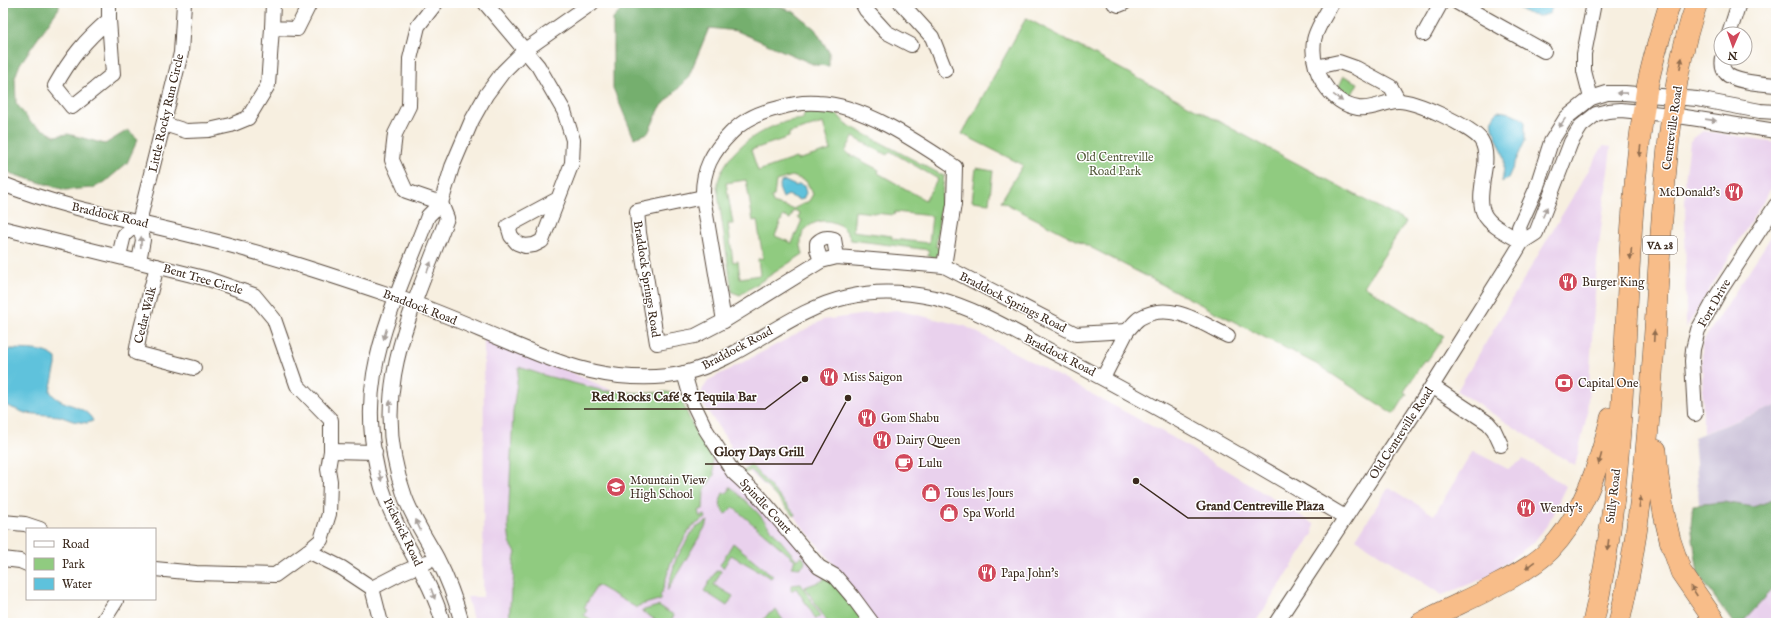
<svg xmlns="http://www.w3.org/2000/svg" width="1779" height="626" font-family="'IM FELL English',serif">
<rect width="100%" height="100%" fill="#fff"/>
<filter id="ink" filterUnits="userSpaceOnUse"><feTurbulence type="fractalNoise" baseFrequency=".025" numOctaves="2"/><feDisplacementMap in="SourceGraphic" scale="8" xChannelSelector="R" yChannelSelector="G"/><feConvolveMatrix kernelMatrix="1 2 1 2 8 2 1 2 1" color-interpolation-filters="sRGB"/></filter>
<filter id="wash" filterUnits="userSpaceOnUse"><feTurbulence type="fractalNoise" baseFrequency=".012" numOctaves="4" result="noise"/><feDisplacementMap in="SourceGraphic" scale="16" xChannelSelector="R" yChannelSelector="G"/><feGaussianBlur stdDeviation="0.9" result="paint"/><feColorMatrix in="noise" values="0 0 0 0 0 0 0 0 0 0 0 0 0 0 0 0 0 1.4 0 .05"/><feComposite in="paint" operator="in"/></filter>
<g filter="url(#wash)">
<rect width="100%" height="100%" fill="#f7efe0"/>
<!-- built -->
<g fill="#e9d1ed">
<polygon points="1703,131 1776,142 1776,180 1686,328 1685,181 1690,141"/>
<polygon points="1603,146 1611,147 1597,262 1587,415 1575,466 1457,391"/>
<polygon points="1776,229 1776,406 1703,433 1702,343"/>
<polygon points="896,310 965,326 1172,437 1314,524 1313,534 1255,623 875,623 852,587 788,509 727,450 731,446 701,401 702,390 709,380 823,320"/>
<polygon points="484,338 568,371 627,397 705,447 727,465 818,563 862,623 474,623 467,597 483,597"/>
<polygon points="1473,451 1508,469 1523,459 1566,486 1548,524 1534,542 1485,578 1442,595 1356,539 1389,487 1434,515"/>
<polygon points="1776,586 1776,623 1741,623"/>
</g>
<!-- industrial -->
<polygon fill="#c9bfd7" points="1776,406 1776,551 1699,503 1694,437"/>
<!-- green -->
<g fill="#90cb80" stroke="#667a4f" fill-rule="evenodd">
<polygon points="1026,18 1406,222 1364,286 1444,336 1427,361 1424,360 1404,392 1407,394 1394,414 1316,364 1001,201 1023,165 962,134"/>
<polygon points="1344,76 1358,83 1351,96 1338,88"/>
<path d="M807 111 831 112 837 114 846 124 944 176 936 247 941 248V253L934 258 928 256 929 250 851 240C840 208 790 219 803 254L740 295 732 292 717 186C723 154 755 131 785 122 791 120 797 120 803 119L804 114ZM823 123 831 150 797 160 796 158 758 171 751 150 789 137V133ZM853 137 887 155 890 151 938 179 925 200 878 173 879 170 845 152ZM792 176 806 181 813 194 809 201 793 209 773 203 771 197 774 196 776 181ZM746 180 753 221 757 220 763 258 758 259 760 275 740 278 738 261 733 262 728 224H733L726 183ZM794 210 800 213 798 218 802 220 792 243 775 236 783 216 790 219ZM855 211 894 215 895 212 932 216 929 243 892 239V236L853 231Z"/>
<polygon points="976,168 993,171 989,203 972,201"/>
<path d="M519 367 543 375 604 391 648 393 667 392 675 394 682 402 697 435 712 456 714 475 704 490 703 509 698 511 700 517 705 515 706 518 691 527 671 562 662 592 660 596 662 598 660 601 658 600 638 606 637 608 597 585 584 608 587 610 584 615 596 623H509L511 590C516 580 511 566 516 553L510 543 508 526 513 411Z"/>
<polygon points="750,464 795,514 794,516 751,470 744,474 743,472"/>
<path d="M729 487H731L757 512 797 560 802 556 805 561 804 565 799 568 791 567 795 560 733 507 726 514C719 509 719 501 723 493H727L730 489Z"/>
<polygon points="708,521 707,524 667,591 676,559 694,529"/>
<polygon points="733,543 773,576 771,578 731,555 723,568 720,565"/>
<polygon points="719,570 721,571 714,585 733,596 727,606 704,591 716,571"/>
<polygon points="823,574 839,589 866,623 828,623 805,587 824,580"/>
<polygon points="801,584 821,616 816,619 796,588 791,591 791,585"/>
<polygon points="658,606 674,615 670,623 661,623 641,611"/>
<polygon points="776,610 785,623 759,623 761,620 763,621 767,615"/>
</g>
<!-- forest -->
<g fill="#74af6e" stroke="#586c46">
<polygon points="3,3 59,3 59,8 20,64 15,77 16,103 31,123 55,136 68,134 105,144 128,130 138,139 127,163 105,182 93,188 65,190 12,174 3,168"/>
<polygon points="628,3 768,3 794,12 815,29 829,52 829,66 815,65 737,31 709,28 688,78 660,108 648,133 634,138 613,88 613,19"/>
<polygon points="1776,499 1776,586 1742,623 1733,623 1698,574 1691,524 1693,505 1724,502 1753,507"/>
</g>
<!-- water -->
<g fill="#5ec2dc" stroke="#4c767d">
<path d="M1513 3H1553L1550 13C1535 21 1524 12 1513 3Z"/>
<path d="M1498 111 1511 113 1520 117 1525 122V141L1508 178 1502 182C1503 174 1505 164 1504 157 1501 142 1484 123 1498 111Z"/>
<polygon points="785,181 796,186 799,184 804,186 806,193 803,199 800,200 788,195 783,198 779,188 781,182"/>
<path d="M11 349C25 350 45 348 56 358V365L50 391C59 407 85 403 93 421L87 423 73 421 59 416 25 413 5 405 3 401V366L5 352Z"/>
</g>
</g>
<g filter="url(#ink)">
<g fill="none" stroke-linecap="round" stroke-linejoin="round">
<!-- minor casing -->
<g stroke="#57483b" stroke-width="16">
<g id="minor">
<polyline points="273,3 272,28 297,29 310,3"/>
<polyline points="436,3 418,26 410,59 409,106 395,134 392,160 406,191 441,203"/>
<polyline points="485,3 538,66 564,111 573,140 572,163 542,241 534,245 525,246 517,243 511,236 508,226 558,199"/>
<polyline points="862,3 866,10 886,32 911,45"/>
<polyline points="901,3 932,37 945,70"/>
<polyline points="1114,3 1119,5 1124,3"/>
<path d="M1332 3C1327 13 1315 30 1314 41 1310 70 1329 103 1358 108 1372 110 1384 102 1397 101 1413 99 1472 127 1481 140 1486 148 1486 157 1485 166 1477 216 1478 218 1522 242"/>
<polyline points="1458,3 1544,51"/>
<path d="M109 20 113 74 72 107 55 86C70 59 85 40 109 20Z"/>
<polyline points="109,20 109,3"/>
<polyline points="1424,34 1441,3"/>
<polyline points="1729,34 1739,3"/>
<path d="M1723 58C1722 63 1722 69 1726 73 1733 82 1765 84 1776 85"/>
<polyline points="1316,67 1339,62 1356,68 1391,87 1398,100"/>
<polyline points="1591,98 1584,71 1584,54 1594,3"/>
<polyline points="164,124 186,131 209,130 231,125 248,118 268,85 272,28"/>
<path d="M3 184C68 210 138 221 206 239 267 254 327 274 387 294 429 307 468 325 509 342 544 357 581 372 619 376 640 378 664 378 684 373 742 360 788 310 848 297 876 290 908 292 935 298 979 309 1020 335 1060 356 1157 406 1251 461 1345 517"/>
<polyline points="703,197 637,211 639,233 657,343 695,336 724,321 821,261 837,257 944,266 1076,334 1127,331 1103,378"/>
<path d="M441 203 447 218C411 315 367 392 405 497 413 519 426 538 437 558 448 579 456 601 462 623"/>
<polyline points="3,232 6,229 208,279 254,295 274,319 297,385 331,420 331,451 328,469 330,481 329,514 321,540 308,551 275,575 196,573 155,569"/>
<polyline points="1522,242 1519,227 1536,189 1551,142 1566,118 1591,98 1607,93 1625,93 1697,99 1760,111 1776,112"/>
<polyline points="119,256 124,235 139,222"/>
<polyline points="139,261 143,240 139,222 181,53 184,3"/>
<path d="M821 261 817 249V243C822 238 826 237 834 239L837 257"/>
<polyline points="157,266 140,332 136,353 194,368"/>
<path d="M724 321 703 197C702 170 712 152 731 133 744 119 761 112 779 108 791 104 805 102 818 103 862 104 919 143 955 167L954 204 944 266"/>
<path d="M1127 331C1131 327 1136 320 1140 318 1170 300 1201 323 1228 336"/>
<polyline points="684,373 692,401 706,430 733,472 758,495 819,567 835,576 852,596 872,623"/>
<polyline points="1432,386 1488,423 1494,430 1501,445"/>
<polyline points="1695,414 1692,361 1693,349 1698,330 1718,294 1776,205"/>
<polyline points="331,451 375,452"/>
<polyline points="3,522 25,524 40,529"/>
<polyline points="308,551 342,568 372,588 381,623"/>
<polyline points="3,559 20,561 27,564"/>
<polyline points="372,588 401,573 427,562"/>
<polyline points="102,623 116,601"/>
<path d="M443 623C431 579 403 544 387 502 372 463 367 416 374 374 383 321 409 266 428 216L441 203 452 167 472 120 486 95 503 72 525 50 592 3"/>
<polyline points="1276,623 1432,386 1513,257 1522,242 1536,233 1571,142 1581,126 1596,114 1608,111 1621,110 1672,115 1776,131"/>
</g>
</g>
<!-- highway casing -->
<g stroke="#57483b" stroke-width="22">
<g id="highway">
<polyline points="1656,450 1658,476 1664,514 1670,540 1681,572 1716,623"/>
<path d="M1421 623C1446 609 1472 599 1497 585 1515 576 1536 564 1550 550 1584 514 1599 465 1611 418"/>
<path d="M1593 623C1634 450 1618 269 1646 94 1651 63 1661 33 1670 3"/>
<path d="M1619 623C1656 467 1652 305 1668 147 1674 98 1680 49 1697 3"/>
</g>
</g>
<!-- minor -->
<use href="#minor" stroke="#fff" stroke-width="14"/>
<!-- highway -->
<use href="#highway" stroke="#f8bd89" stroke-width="21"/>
</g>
<!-- one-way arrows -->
<defs><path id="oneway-solid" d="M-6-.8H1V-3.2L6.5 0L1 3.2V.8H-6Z"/></defs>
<g fill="#906c4e">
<use href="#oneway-solid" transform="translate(1681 63) rotate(-79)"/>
<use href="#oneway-solid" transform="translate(1640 151) rotate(97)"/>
<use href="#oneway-solid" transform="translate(1631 254) rotate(94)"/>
<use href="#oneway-solid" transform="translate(1654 336) rotate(-87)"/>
<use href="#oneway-solid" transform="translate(1600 459) rotate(106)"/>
<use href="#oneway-solid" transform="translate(1640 502) rotate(-83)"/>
<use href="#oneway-solid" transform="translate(1608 545) rotate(97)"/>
<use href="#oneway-solid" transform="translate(1530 565) rotate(144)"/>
<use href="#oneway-solid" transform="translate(1694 591) rotate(-123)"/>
</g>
<g fill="#a79f9a">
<use href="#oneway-solid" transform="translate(1622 93) rotate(-179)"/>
<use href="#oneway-solid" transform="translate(1338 98) rotate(36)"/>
<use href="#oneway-solid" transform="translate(1711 120) rotate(8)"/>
<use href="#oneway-solid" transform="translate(1562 123) rotate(126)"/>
<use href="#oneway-solid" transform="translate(1545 212) rotate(-67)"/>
<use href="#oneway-solid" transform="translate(141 242) rotate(-88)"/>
<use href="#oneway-solid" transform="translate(429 267) rotate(-69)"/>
<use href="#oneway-solid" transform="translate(385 334) rotate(106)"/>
<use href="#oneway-solid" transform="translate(390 406) rotate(-88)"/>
<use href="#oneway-solid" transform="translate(380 476) rotate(74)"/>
<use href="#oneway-solid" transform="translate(418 525) rotate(-115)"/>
<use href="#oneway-solid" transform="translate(433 594) rotate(70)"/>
</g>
</g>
<!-- icons -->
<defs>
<g id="restaurant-disc" transform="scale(1)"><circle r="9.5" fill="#d1495b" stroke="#fff"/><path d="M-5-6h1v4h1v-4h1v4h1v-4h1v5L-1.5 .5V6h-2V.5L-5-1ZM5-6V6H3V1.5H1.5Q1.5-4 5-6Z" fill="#fff"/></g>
<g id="bank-disc" transform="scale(1)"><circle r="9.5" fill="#d1495b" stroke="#fff"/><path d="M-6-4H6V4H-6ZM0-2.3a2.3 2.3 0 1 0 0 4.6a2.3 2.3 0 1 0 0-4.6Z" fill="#fff"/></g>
<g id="cafe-disc" transform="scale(1)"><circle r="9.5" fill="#d1495b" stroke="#fff"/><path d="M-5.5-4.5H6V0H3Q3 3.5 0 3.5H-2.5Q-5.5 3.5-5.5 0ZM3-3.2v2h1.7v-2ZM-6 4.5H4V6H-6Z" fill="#fff"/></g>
<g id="school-disc" transform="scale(1)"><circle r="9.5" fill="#d1495b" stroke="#fff"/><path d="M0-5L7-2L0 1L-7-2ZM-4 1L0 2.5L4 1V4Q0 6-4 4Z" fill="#fff"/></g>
<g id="shop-disc" transform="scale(1)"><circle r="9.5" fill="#d1495b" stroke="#fff"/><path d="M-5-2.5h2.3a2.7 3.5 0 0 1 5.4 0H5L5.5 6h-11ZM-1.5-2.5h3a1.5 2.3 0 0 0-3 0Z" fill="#fff"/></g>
</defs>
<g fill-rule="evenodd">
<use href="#restaurant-disc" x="1734" y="192"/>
<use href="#restaurant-disc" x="1568" y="282"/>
<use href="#restaurant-disc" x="829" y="377"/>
<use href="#bank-disc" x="1564" y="383"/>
<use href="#restaurant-disc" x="867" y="418"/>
<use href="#restaurant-disc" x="882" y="440"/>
<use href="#cafe-disc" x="904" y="463"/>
<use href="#school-disc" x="616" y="487"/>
<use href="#shop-disc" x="931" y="493"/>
<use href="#restaurant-disc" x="1526" y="508"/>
<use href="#shop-disc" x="949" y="513"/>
<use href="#restaurant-disc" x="987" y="573"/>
</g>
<g text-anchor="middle" stroke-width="3" stroke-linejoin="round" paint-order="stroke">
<!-- shield labels -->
<rect fill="#fff" stroke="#766a62" stroke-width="1" x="1643" y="236" width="34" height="18" rx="3"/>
<g font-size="11" font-weight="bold" fill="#3b2a1e">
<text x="1660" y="249">VA 28</text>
</g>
<!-- street labels -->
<g font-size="12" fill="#3b2a1e" stroke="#fff">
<text transform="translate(166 113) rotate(-77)" y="4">Little Rocky Run Circle</text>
<text transform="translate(1672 128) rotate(-82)" y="4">Centreville Road</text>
<text transform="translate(110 215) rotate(13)" y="4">Braddock Road</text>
<text transform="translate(203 279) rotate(16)" y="4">Bent Tree Circle</text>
<text transform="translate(647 279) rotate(81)" y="4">Braddock Springs Road</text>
<text transform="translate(1013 302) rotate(27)" y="4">Braddock Springs Road</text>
<text transform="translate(1714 303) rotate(-60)" y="4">Fort Drive</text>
<text transform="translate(420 307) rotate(21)" y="4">Braddock Road</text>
<text transform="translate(145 315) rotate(-76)" y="4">Cedar Walk</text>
<text transform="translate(737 348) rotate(-28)" y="4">Braddock Road</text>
<text transform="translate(1060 355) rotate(27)" y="4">Braddock Road</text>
<text transform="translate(1401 433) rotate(-57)" y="4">Old Centreville Road</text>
<text transform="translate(1613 496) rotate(-83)" y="4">Sully Road</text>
<text transform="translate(766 506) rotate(47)" y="4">Spindle Court</text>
<text transform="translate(403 532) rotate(64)" y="4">Pickwick Road</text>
</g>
<!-- park labels -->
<g font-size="12" fill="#545a3b" stroke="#fff">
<text x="1115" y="161">Old Centreville<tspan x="1115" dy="14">Road Park</tspan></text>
</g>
<!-- poi labels -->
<g font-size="12" fill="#3b2a1e" stroke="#fff" text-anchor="start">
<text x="1720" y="196" text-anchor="end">McDonald's</text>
<text x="1582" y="286">Burger King</text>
<text x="843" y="381">Miss Saigon</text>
<text x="1578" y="387">Capital One</text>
<text x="881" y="422">Gom Shabu</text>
<text x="896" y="444">Dairy Queen</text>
<text x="918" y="467">Lulu</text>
<text x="630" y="484">Mountain View<tspan x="630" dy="14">High School</tspan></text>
<text x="945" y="497">Tous les Jours</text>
<text x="1540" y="512">Wendy's</text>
<text x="963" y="517">Spa World</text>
<text x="1001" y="577">Papa John's</text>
</g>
</g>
<!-- callouts -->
<path fill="none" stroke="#3b2a1e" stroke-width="1.5" d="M805 379L765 409H584M848 398L812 464H705M1136 481L1188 518H1332"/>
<g fill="#3b2a1e" stroke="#fff" stroke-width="1.5">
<circle cx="805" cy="379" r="4"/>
<circle cx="848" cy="398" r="4"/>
<circle cx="1136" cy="481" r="4"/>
</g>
<g font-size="13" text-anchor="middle" font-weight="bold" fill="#3b2a1e" stroke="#fff" stroke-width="3" stroke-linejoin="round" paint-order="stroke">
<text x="674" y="401">Red Rocks Café &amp; Tequila Bar</text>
<text x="759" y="456">Glory Days Grill</text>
<text x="1260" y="510">Grand Centreville Plaza</text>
</g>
<!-- margin -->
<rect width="1779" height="626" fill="none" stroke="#fff" stroke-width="16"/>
<!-- legend -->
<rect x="26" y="528" width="130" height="72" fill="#ffffff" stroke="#b1aaa5"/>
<rect x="34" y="541" width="20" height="6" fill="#ffffff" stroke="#b1aaa5"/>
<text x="62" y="548" font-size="12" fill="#3b2a1e">Road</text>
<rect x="34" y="558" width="20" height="12" fill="#90cb80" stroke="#b1aaa5"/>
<text x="62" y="568" font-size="12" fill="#3b2a1e">Park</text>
<rect x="34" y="578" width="20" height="12" fill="#5ec2dc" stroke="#b1aaa5"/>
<text x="62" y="588" font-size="12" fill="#3b2a1e">Water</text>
<!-- north arrow -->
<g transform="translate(1733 46) rotate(182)"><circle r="19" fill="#ffffff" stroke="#b1aaa5"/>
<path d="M0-3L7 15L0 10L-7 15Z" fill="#d1495b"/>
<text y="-6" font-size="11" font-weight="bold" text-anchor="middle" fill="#3b2a1e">N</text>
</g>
</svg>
